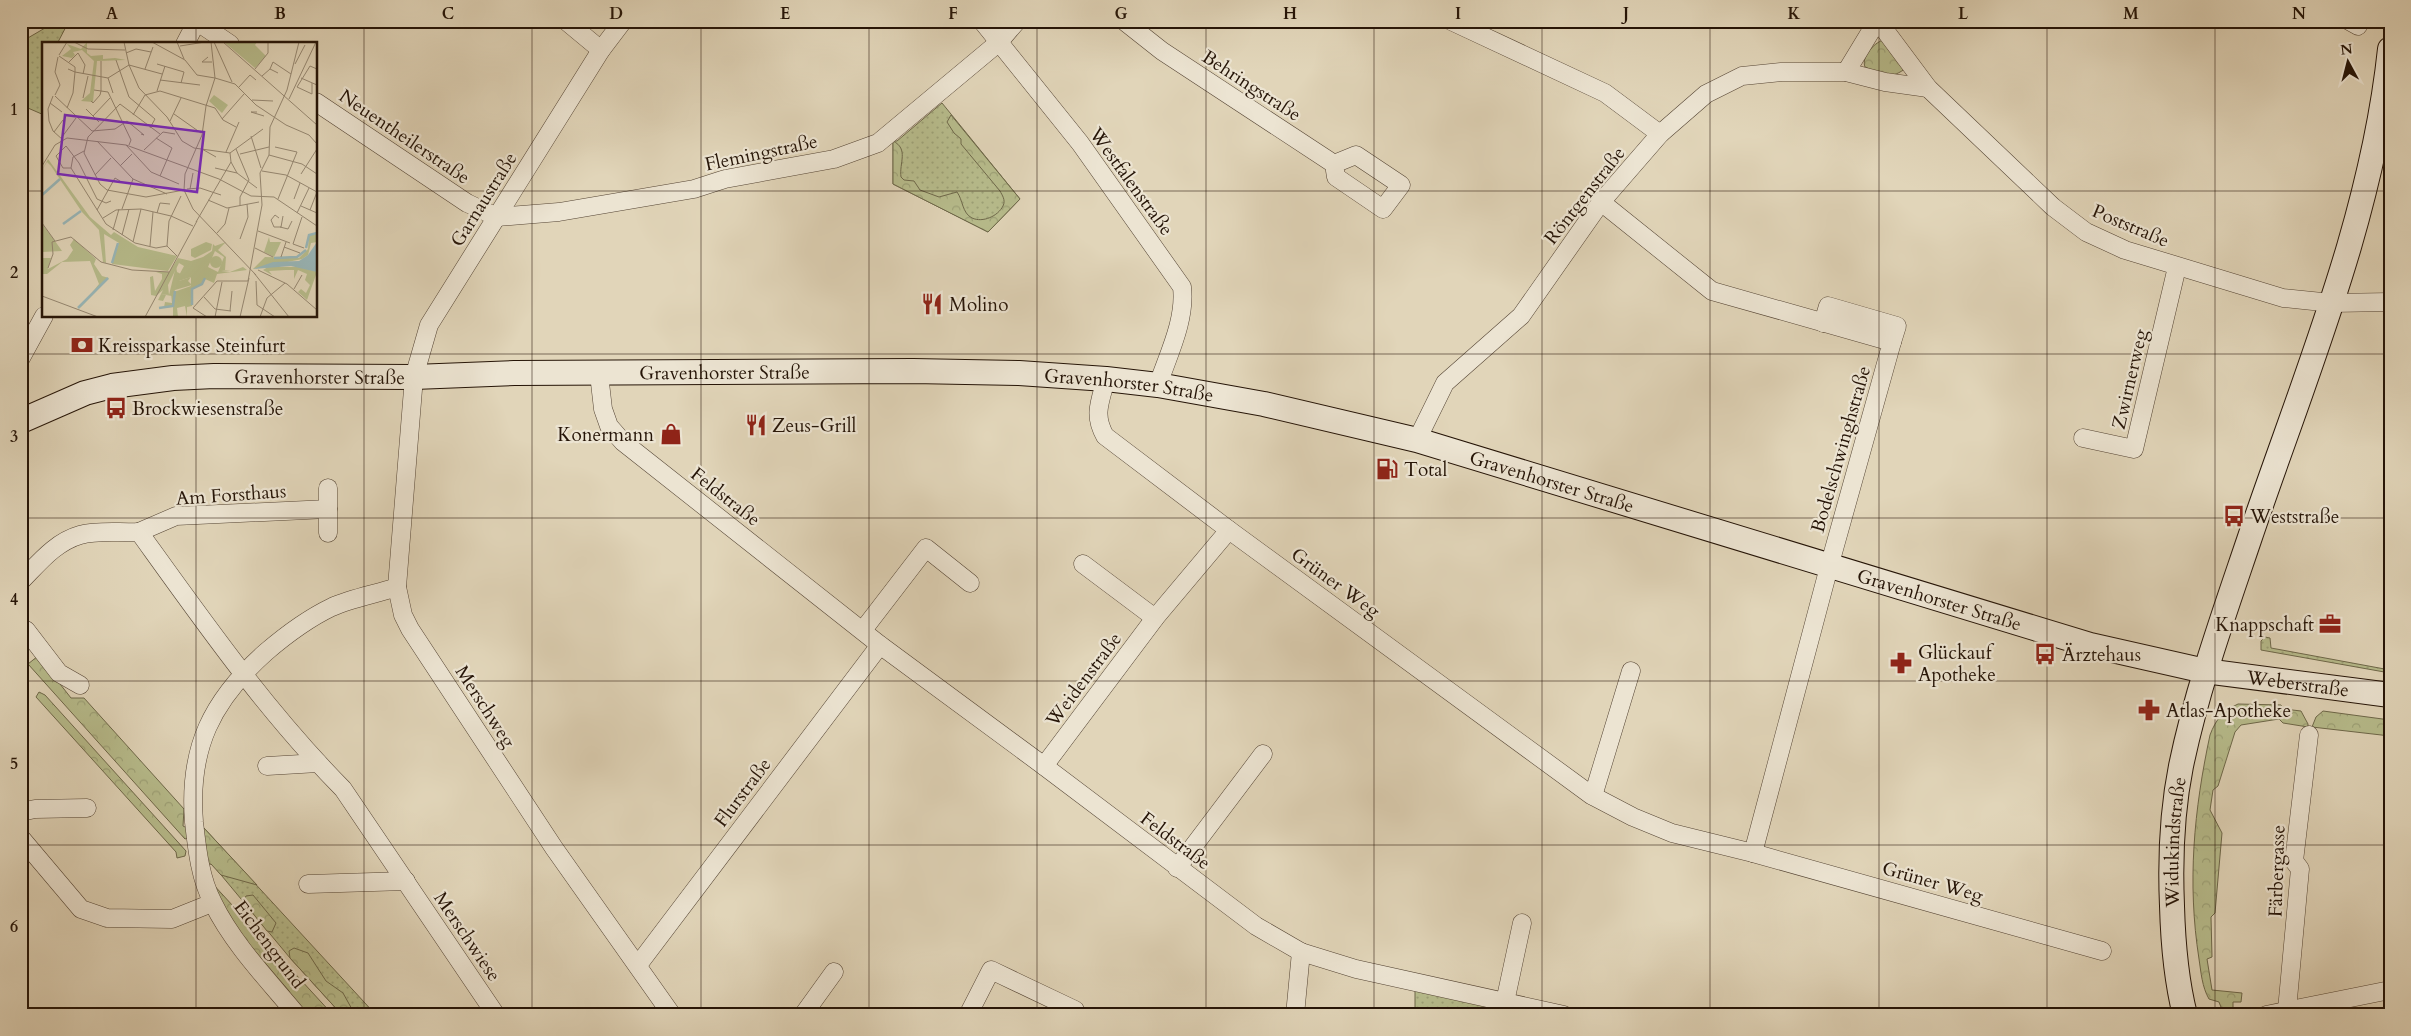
<svg xmlns="http://www.w3.org/2000/svg" width="2411" height="1036" font-family="Cardo,serif">
<defs>
<pattern id="grass-dots" width="8" height="8" patternUnits="userSpaceOnUse" patternTransform="scale(1.25)"><rect width="8" height="8" fill="#b7bc8c"/><path d="M2 2h.1M6 6h.1" fill="none" stroke="#9da177" stroke-width="1.8" stroke-linecap="round"/></pattern>
<pattern id="forest-crowns" width="20" height="18" patternUnits="userSpaceOnUse" patternTransform="scale(1.25)"><rect width="20" height="18" fill="#b7bc8c"/><path d="M2 6a3 3 0 1 1 6 0M12 15a3 3 0 1 1 6 0" fill="none" stroke="#9da177"/></pattern>
</defs>
<rect width="100%" height="100%" fill="#e1d5b9"/>
<filter id="stains"><feTurbulence type="fractalNoise" baseFrequency=".004" numOctaves="4"/><feColorMatrix values="0 0 0 0 .2 0 0 0 0 .09 0 0 0 0 .02 0 0 0 .5 -.17"/></filter>
<radialGradient id="worn" r=".72"><stop offset=".6" stop-color="#630" stop-opacity="0"/><stop offset="1" stop-color="#630" stop-opacity=".3"/></radialGradient>
<!-- grass -->
<g fill="url(#grass-dots)" stroke="#6e684a">
<polygon points="57,21 69,21 57,44 44,44 44,115 21,105 21,42"/>
<polygon points="942,103 1020,199 988,232 893,184 893,141 897,141"/>
<polygon points="2265,637 2270,638 2271,648 2390,670 2390,673 2261,650 2261,641"/>
<polygon points="203,827 376,1015 342,1015 290,958 212,864 206,864"/>
<polygon points="1415,989 1495,1006 1495,1015 1415,1015"/>
</g>
<!-- forest -->
<g fill="url(#forest-crowns)" stroke="#6e684a">
<path d="M1883 40 1905 69C1887 81 1883 75 1865 67 1861 57 1874 43 1883 40Z"/>
<path d="M951 115 1020 199 988 232 893 184V141C909 149 899 163 901 177L904 180 914 181 920 190 939 197 957 192C963 200 962 213 972 218 983 223 998 216 1003 206 1006 200 1002 195 1000 191L961 144V139L954 133 947 122Z"/>
<polygon points="38,656 71,698 84,698 184,809 183,826 189,829 191,837 185,839 28,664"/>
<polygon points="39,692 45,695 186,851 185,856 177,858 176,852 36,697"/>
<path d="M2238 704 2281 705 2284 709 2301 711 2308 724V727L2283 723 2279 719 2241 725 2235 732 2218 786 2213 790 2210 810 2222 833 2215 913 2211 917 2212 957 2207 959 2212 990 2242 993 2241 1002H2233V1013L2246 1014 2224 1015 2219 1002 2209 999C2202 987 2201 972 2199 959 2187 882 2194 810 2210 735 2216 719 2223 711 2238 704Z"/>
<polygon points="2323,711 2390,720 2390,736 2312,727 2316,717"/>
<polygon points="203,827 257,885 221,875 211,864 206,864"/>
<polygon points="211,882 333,1015 302,1015 289,1001 289,991 232,924"/>
<polygon points="253,895 276,923 272,932 267,931 243,901 246,896"/>
<polygon points="294,948 308,953 326,981 343,993 353,1011 351,1015 342,1015 290,958 289,951"/>
</g>
<g fill="none" stroke-linecap="round" stroke-linejoin="round">
<!-- minor casing -->
<g stroke="#544434" stroke-width="19">
<g id="minor">
<polyline points="196,21 230,44"/>
<polyline points="566,21 601,50"/>
<polyline points="623,21 601,50 429,325 414,377 397,587 403,615 410,629 554,848 672,1015"/>
<path d="M982 21 1080 143 1182 287C1186 320 1168 355 1158 385"/>
<polyline points="1124,21 1162,51 1334,164 1336,177 1383,209 1401,185 1356,155 1334,164"/>
<polyline points="1451,21 1605,93 1660,134"/>
<polyline points="1878,21 1928,88 2053,207 2086,232 2125,250 2283,298 2332,303 2390,302"/>
<polyline points="2349,21 2358,26"/>
<polyline points="185,44 197,21"/>
<polyline points="1846,72 1877,21"/>
<polyline points="316,102 467,203 497,217 559,212 694,189 725,179 834,159 878,143 998,43 1017,21"/>
<polyline points="1601,202 1712,291 1892,342 1829,567 1753,853"/>
<polyline points="1823,323 1828,306 1897,326 1892,342"/>
<polyline points="21,358 44,316"/>
<polyline points="599,374 603,409 609,426 623,442 880,645 1044,766 1256,926 1301,952 1356,969 1564,1015"/>
<path d="M1106 379C1100 402 1093 415 1105 436L1229 530 1591 795 1633 817 1672 833 1753 853 2102 951"/>
<polyline points="2083,438 2134,449 2177,267"/>
<polyline points="1417,440 1445,383 1521,316 1601,202 1660,134 1706,94 1742,76 1781,72 1846,72 1885,82 1928,88"/>
<polyline points="328,488 328,533"/>
<polyline points="139,532 176,516 328,509"/>
<polyline points="1083,564 1155,618"/>
<path d="M21 581C38 564 55 542 80 535 97 530 120 533 139 532 203 621 266 711 343 789L496 1015"/>
<polyline points="21,628 26,630 59,673 80,685"/>
<polyline points="863,630 926,548 970,583"/>
<polyline points="267,766 318,763"/>
<polyline points="1044,766 1155,618 1229,530"/>
<polyline points="1593,796 1631,671"/>
<polyline points="21,812 35,809 87,808"/>
<polyline points="21,838 81,909 107,918 172,919 212,903"/>
<polyline points="1177,868 1263,754"/>
<polyline points="308,884 406,881"/>
<polyline points="638,965 880,645"/>
<polyline points="1505,1002 1522,923"/>
<polyline points="2287,1010 2300,869 2294,861 2309,735"/>
<path d="M297 1015C268 980 233 944 213 903 200 878 197 849 194 822 188 748 212 700 266 652 287 634 307 619 332 607 352 598 376 594 397 587"/>
<polyline points="803,1015 834,972"/>
<polyline points="968,1015 991,970 1075,1010"/>
<polyline points="1295,1015 1301,952"/>
<polyline points="2266,1015 2390,990"/>
</g>
</g>
<!-- secondary casing -->
<g stroke="#251407" stroke-width="26">
<g id="secondary">
<path id="s1" d="M21 421 85 393 112 386 173 378 214 376 414 377 514 373 913 371 1019 373 1106 379 1158 385 1264 404 1417 440 2090 645 2205 671 2390 695"/>
<path id="s2" d="M2185 1015C2176 979 2173 943 2172 906 2170 859 2172 811 2181 766 2197 689 2224 614 2249 540 2303 380 2372 220 2390 49"/>
</g>
</g>
<!-- minor -->
<use href="#minor" stroke="#ece4d2" stroke-width="18"/>
<!-- secondary -->
<use href="#secondary" stroke="#ece4d2" stroke-width="24"/>
</g>
<!-- grid -->
<path fill="none" stroke="#251407" stroke-width="1" stroke-opacity="0.55" d="M196 21V44M364 21V1015M532 21V1015M701 21V1015M869 21V1015M1037 21V1015M1206 21V1015M1374 21V1015M1542 21V1015M1710 21V1015M1879 21V1015M2047 21V1015M2215 21V1015M21 191H44M316 191H2390M196 316V1015M21 354H2390M21 518H2390M21 681H2390M21 845H2390"/>
<!-- icons -->
<defs>
<g id="restaurant-bare" transform="scale(1.725)"><path d="M-5-6h1v4h1v-4h1v4h1v-4h1v5L-1.5 .5V6h-2V.5L-5-1ZM5-6V6H3V1.5H1.5Q1.5-4 5-6Z" fill="#8f2418" stroke="#ece4d2" stroke-width="2.5" paint-order="stroke"/></g>
<g id="bank-bare" transform="scale(1.725)"><path d="M-6-4H6V4H-6ZM0-2.3a2.3 2.3 0 1 0 0 4.6a2.3 2.3 0 1 0 0-4.6Z" fill="#8f2418" stroke="#ece4d2" stroke-width="2.5" paint-order="stroke"/></g>
<g id="bus-bare" transform="scale(1.725)"><path d="M-5-6H5V4H4V6H2V4H-2V6H-4V4H-5ZM-3.5-4V0h7V-4ZM-3.5 1.2v1.5H-2V1.2ZM2 1.2v1.5H3.5V1.2Z" fill="#8f2418" stroke="#ece4d2" stroke-width="2.5" paint-order="stroke"/></g>
<g id="shop-bare" transform="scale(1.725)"><path d="M-5-2.5h2.3a2.7 3.5 0 0 1 5.4 0H5L5.5 6h-11ZM-1.5-2.5h3a1.5 2.3 0 0 0-3 0Z" fill="#8f2418" stroke="#ece4d2" stroke-width="2.5" paint-order="stroke"/></g>
<g id="fuel-bare" transform="scale(1.725)"><path d="M-5.5-6h7V0h2V4h1.3V-2.5L3-4.5l.8-.8L6-3V5H2.5V1h-1V6h-7ZM-4.2-4.7v3.2H.2V-4.7Z" fill="#8f2418" stroke="#ece4d2" stroke-width="2.5" paint-order="stroke"/></g>
<g id="office-bare" transform="scale(1.725)"><path d="M-6-3h4V-5.5h4V-3h4V5H-6ZM-1-4.5V-3h2v-1.5ZM-6 0V1H6V0Z" fill="#8f2418" stroke="#ece4d2" stroke-width="2.5" paint-order="stroke"/></g>
<g id="pharmacy-bare" transform="scale(1.725)"><path d="M-2-6h4v4h4v4h-4v4h-4v-4h-4v-4h4Z" fill="#8f2418" stroke="#ece4d2" stroke-width="2.5" paint-order="stroke"/></g>
</defs>
<g fill-rule="evenodd">
<use href="#restaurant-bare" x="932" y="304"/>
<use href="#bank-bare" x="82" y="345"/>
<use href="#bus-bare" x="116" y="408"/>
<use href="#restaurant-bare" x="756" y="425"/>
<use href="#shop-bare" x="671" y="434"/>
<use href="#fuel-bare" x="1387" y="469"/>
<use href="#bus-bare" x="2234" y="516"/>
<use href="#office-bare" x="2330" y="624"/>
<use href="#bus-bare" x="2045" y="654"/>
<use href="#pharmacy-bare" x="1901" y="663"/>
<use href="#pharmacy-bare" x="2149" y="710"/>
</g>
<g text-anchor="middle" stroke-width="4.5" stroke-linejoin="round" paint-order="stroke">
<!-- street labels -->
<g font-size="19" fill="#251407" stroke="#ece4d2">
<text transform="translate(1252 85) rotate(33)" y="7">Behringstraße</text>
<text transform="translate(405 136) rotate(34)" y="7">Neuentheilerstraße</text>
<text transform="translate(761 152) rotate(-12)" y="7">Flemingstraße</text>
<text transform="translate(1132 181) rotate(54)" y="7">Westfalenstraße</text>
<text transform="translate(1584 195) rotate(-52)" y="7">Röntgenstraße</text>
<text transform="translate(483 199) rotate(-58)" y="7">Garnaustraße</text>
<text transform="translate(2131 225) rotate(23)" y="7">Poststraße</text>
<text dy="7" stroke="none"><textPath href="#s1" startOffset="711">Gravenhorster Straße</textPath></text>
<text dy="7" stroke="none"><textPath href="#s1" startOffset="306">Gravenhorster Straße</textPath></text>
<text transform="translate(2129 379) rotate(-77)" y="7">Zwirnerweg</text>
<text dy="7" stroke="none"><textPath href="#s1" startOffset="1116">Gravenhorster Straße</textPath></text>
<text transform="translate(1840 449) rotate(-74)" y="7">Bodelschwinghstraße</text>
<text dy="7" stroke="none"><textPath href="#s1" startOffset="1551">Gravenhorster Straße</textPath></text>
<text transform="translate(231 494) rotate(-4)" y="7">Am Forsthaus</text>
<text transform="translate(726 496) rotate(38)" y="7">Feldstraße</text>
<text transform="translate(1336 582) rotate(36)" y="7">Grüner Weg</text>
<text dy="7" stroke="none"><textPath href="#s1" startOffset="1956">Gravenhorster Straße</textPath></text>
<text transform="translate(1083 679) rotate(-53)" y="7">Weidenstraße</text>
<text dy="7" stroke="none"><textPath href="#s1" startOffset="2325">Weberstraße</textPath></text>
<text transform="translate(486 706) rotate(57)" y="7">Merschweg</text>
<text transform="translate(742 792) rotate(-53)" y="7">Flurstraße</text>
<text transform="translate(1176 840) rotate(37)" y="7">Feldstraße</text>
<text dy="7" stroke="none"><textPath href="#s2" startOffset="174">Widukindstraße</textPath></text>
<text transform="translate(2276 871) rotate(-88)" y="7">Färbergasse</text>
<text transform="translate(1933 881) rotate(16)" y="7">Grüner Weg</text>
<text transform="translate(468 936) rotate(56)" y="7">Merschwiese</text>
<text transform="translate(270 944) rotate(53)" y="7">Eichengrund</text>
</g>
<!-- poi labels -->
<g font-size="19" fill="#251407" stroke="#ece4d2" text-anchor="start">
<text x="949" y="311">Molino</text>
<text x="98" y="352">Kreissparkasse Steinfurt</text>
<text x="132" y="415">Brockwiesenstraße</text>
<text x="772" y="432">Zeus-Grill</text>
<text x="654" y="441" text-anchor="end">Konermann</text>
<text x="1404" y="476">Total</text>
<text x="2250" y="523">Weststraße</text>
<text x="2314" y="631" text-anchor="end">Knappschaft</text>
<text x="1918" y="659">Glückauf<tspan x="1918" dy="22">Apotheke</tspan></text>
<text x="2062" y="661">Ärztehaus</text>
<text x="2166" y="717">Atlas-Apotheke</text>
</g>
</g>
<!-- overview -->
<g transform="translate(42 42)">
<rect width="275" height="275" fill="#e1d5b9"/>
<path d="M45 0V11L49 14 61 13V17L73 16 84 18 55 19 51 60 39 59 48 51 52 19 40 8 31 10 33 13 30 16 20 14 29 7 25 2 39 7ZM6 117 48 175 69 193 72 190 96 205 135 214 126 229 70 222 77 201 62 192 64 221 61 220 57 188 40 170 9 124 5 120 0 128ZM275 190V200L269 201 266 213 260 217 211 227 223 215 257 216 266 207 267 193ZM227 195 228 200H239L232 215 222 210ZM134 224 135 230 139 232 137 239 149 235 146 239 150 243 133 248 130 254 124 253 121 259 116 258 119 252 127 253ZM226 225H264L275 230 265 258 256 250 259 247 264 251 268 243 263 238 265 232 256 228 252 237V228H244L227 229 230 233 221 228Z" fill="#b7bc8c"/>
<path d="M0 182 13 199 20 209 0 210ZM32 197 54 217 52 222 60 234 67 236 37 267 57 242 48 219 20 220 5 232H0V216H9L6 227 25 217 31 208 28 203ZM184 200 176 208 184 215 183 228H189L179 229 188 230 201 225 205 228 175 232 172 241 163 237 160 243 150 247V264L145 265V275L143 264 135 266 136 275H131V265L117 266 122 265 123 260 130 261 129 251 149 244V235L137 239 135 237 142 224 137 221 126 243 127 253 119 252 121 248 114 254 109 253 108 235 111 234 113 249 120 237V232L114 230H127L136 216 149 219 161 215 170 209 171 202 173 204ZM173 209 182 215 176 230 166 225Z" fill="#b7bc8c" fill-rule="evenodd"/>
<path d="M182 0H215L213 3 224 14 213 26ZM172 53 186 63 180 71 167 59Z" fill="#b7bc8c"/>
<path d="M164 200 170 202 169 208 153 216 149 214V207ZM168 220a6 6 0 1 1 12 0a6 6 0 1 1-12 0Z" fill="#b7bc8c"/>
<path d="M275 200V230L249 224 211 227 231 220 257 219 266 213Z" fill="#98b6b8"/>
<path fill="none" stroke="#98b6b8" stroke-width="2.5" d="M0 153 18 137M21 182 39 169M264 206 267 193 275 191M232 216 255 215 264 208M70 221 76 201M150 263V247L160 242 163 236M36 266 66 236M117 266 131 264 133 249"/>
<path fill="none" stroke="#968872" stroke-width="1" d="M32 0 46 7 83 8M82 0 87 23 97 46 125 75 140 99 152 106 188 111 189 120 195 131 215 146M110 0 143 18 155 33 173 36 164 64 160 93 143 132 142 148 151 167 214 233M135 0 142 17M169 0 173 36 193 42 214 63 244 83 267 93 275 102M172 0 190 40M181 0 275 83M138 4 163 0M84 11 94 7 109 10M17 13 25 0M17 14 33 25V30L66 36M166 15 160 20H170M74 18 87 55 113 77 108 86M59 19V49L66 50 89 98 87 103M27 20 36 11 43 23 41 32M115 22 142 30 139 41M253 22 263 3M103 27 111 5M213 27 226 11V0M228 27 231 20 249 32M220 34 228 27 236 31M66 36 87 23 120 32M66 36 71 51M259 36 275 43M260 37 255 45 270 52V41M260 37 268 24 275 27M118 38 158 43M197 45 208 33 214 38M115 49 123 24M13 53 18 43 13 30 16 15M11 54 6 67 7 79 11 89 21 98M13 54 50 89 73 87 85 79 102 93 99 92M41 56 46 34M247 57 274 0M210 58 231 59M49 59 51 61 58 53 59 49 52 48M8 61 20 70M25 66 31 51 33 30 26 27M44 67 57 80M215 70H209L222 74M132 72 159 91M91 73 103 53 118 49 173 66 181 78 194 85M51 74 68 56M180 77 202 52M128 79 139 56M12 90 21 78M118 92 78 62 46 95 42 111 58 142 65 148 104 155 142 148M209 94 219 126M20 95 34 76M114 96 130 106 118 134M55 99 91 137 125 152M84 103 109 130 137 142M233 105 255 110 236 157M160 107 174 115M194 107 207 138 198 155V164M102 108 121 90 133 92M42 109 31 115 29 126 64 182 93 201 114 206 125 204 135 214M184 110 197 80M188 111 221 87M198 112 227 105M227 113 260 122 275 132M0 124 13 103 25 96 84 103 177 137 209 154 232 155 275 184M78 124 90 112M29 126H21L14 114 24 104 37 121 55 157 64 161 69 159M173 126 195 131M220 129 244 133 275 150M259 132 275 107M53 133 69 116M145 147 158 146 179 153M148 147 151 131M252 157 258 141M166 158 185 166 217 160M259 164 275 171M80 167 91 137M55 168 73 136 78 139M268 168 275 150M115 171 118 161 128 162M255 171 267 146M260 175 251 202 262 206M61 176 74 168 99 167 129 174 151 184M154 180 189 120M0 181 13 199M232 185H239L241 174M232 185 229 178 233 173 237 176M238 185 246 187 250 179M71 188 77 167M216 189 248 201M175 191 183 182 187 166M80 193 87 167M198 197 206 175 205 162M91 200 99 167M108 204 111 170M125 204 127 179 139 154M242 205 258 211M213 206 231 215M239 215 244 200M6 226 11 212 10 200 29 195 59 220 90 228 127 230M216 228 245 242 275 268M212 231 247 275M206 239 220 163 218 131 227 113 228 85 245 48 257 0M214 239 215 263 233 275M252 247 260 233M0 254 56 275M162 255 173 267 189 269M151 266 175 239H206M151 266 165 275M188 269 190 249M103 275 155 179M173 275 180 240M198 275 207 236M218 275 225 256 243 241"/>
<path fill="#7b2cbf" fill-opacity="0.15" stroke="#7b2cbf" stroke-width="2.5" d="M23 73 162 90 155 150 16 132Z"/>
<rect width="275" height="275" fill="none" stroke="#251407" stroke-width="2.5"/>
</g>
<!-- margin -->
<rect width="2411" height="1036" fill="none" stroke="#e1d5b9" stroke-width="55"/>
<!-- north arrow -->
<g transform="translate(2348 62) rotate(353)" stroke="#ece4d2" stroke-width="4" paint-order="stroke">
<path d="M0-4L9 19L0 12L-9 19Z" fill="#251407"/>
<text y="-8" font-size="14" font-weight="bold" text-anchor="middle" fill="#251407">N</text>
</g>
<rect x="28" y="28" width="2356" height="980" fill="none" stroke="#251407" stroke-width="2"/>
<g font-size="16" text-anchor="middle" font-weight="bold" fill="#251407">
<text x="112" y="19">A</text>
<text x="280" y="19">B</text>
<text x="448" y="19">C</text>
<text x="616" y="19">D</text>
<text x="785" y="19">E</text>
<text x="953" y="19">F</text>
<text x="1121" y="19">G</text>
<text x="1290" y="19">H</text>
<text x="1458" y="19">I</text>
<text x="1626" y="19">J</text>
<text x="1794" y="19">K</text>
<text x="1963" y="19">L</text>
<text x="2131" y="19">M</text>
<text x="2299" y="19">N</text>
<text x="14" y="115">1</text>
<text x="14" y="278">2</text>
<text x="14" y="442">3</text>
<text x="14" y="605">4</text>
<text x="14" y="769">5</text>
<text x="14" y="932">6</text>
</g>
<rect width="100%" height="100%" filter="url(#stains)"/>
<rect width="100%" height="100%" fill="url(#worn)"/>
</svg>
